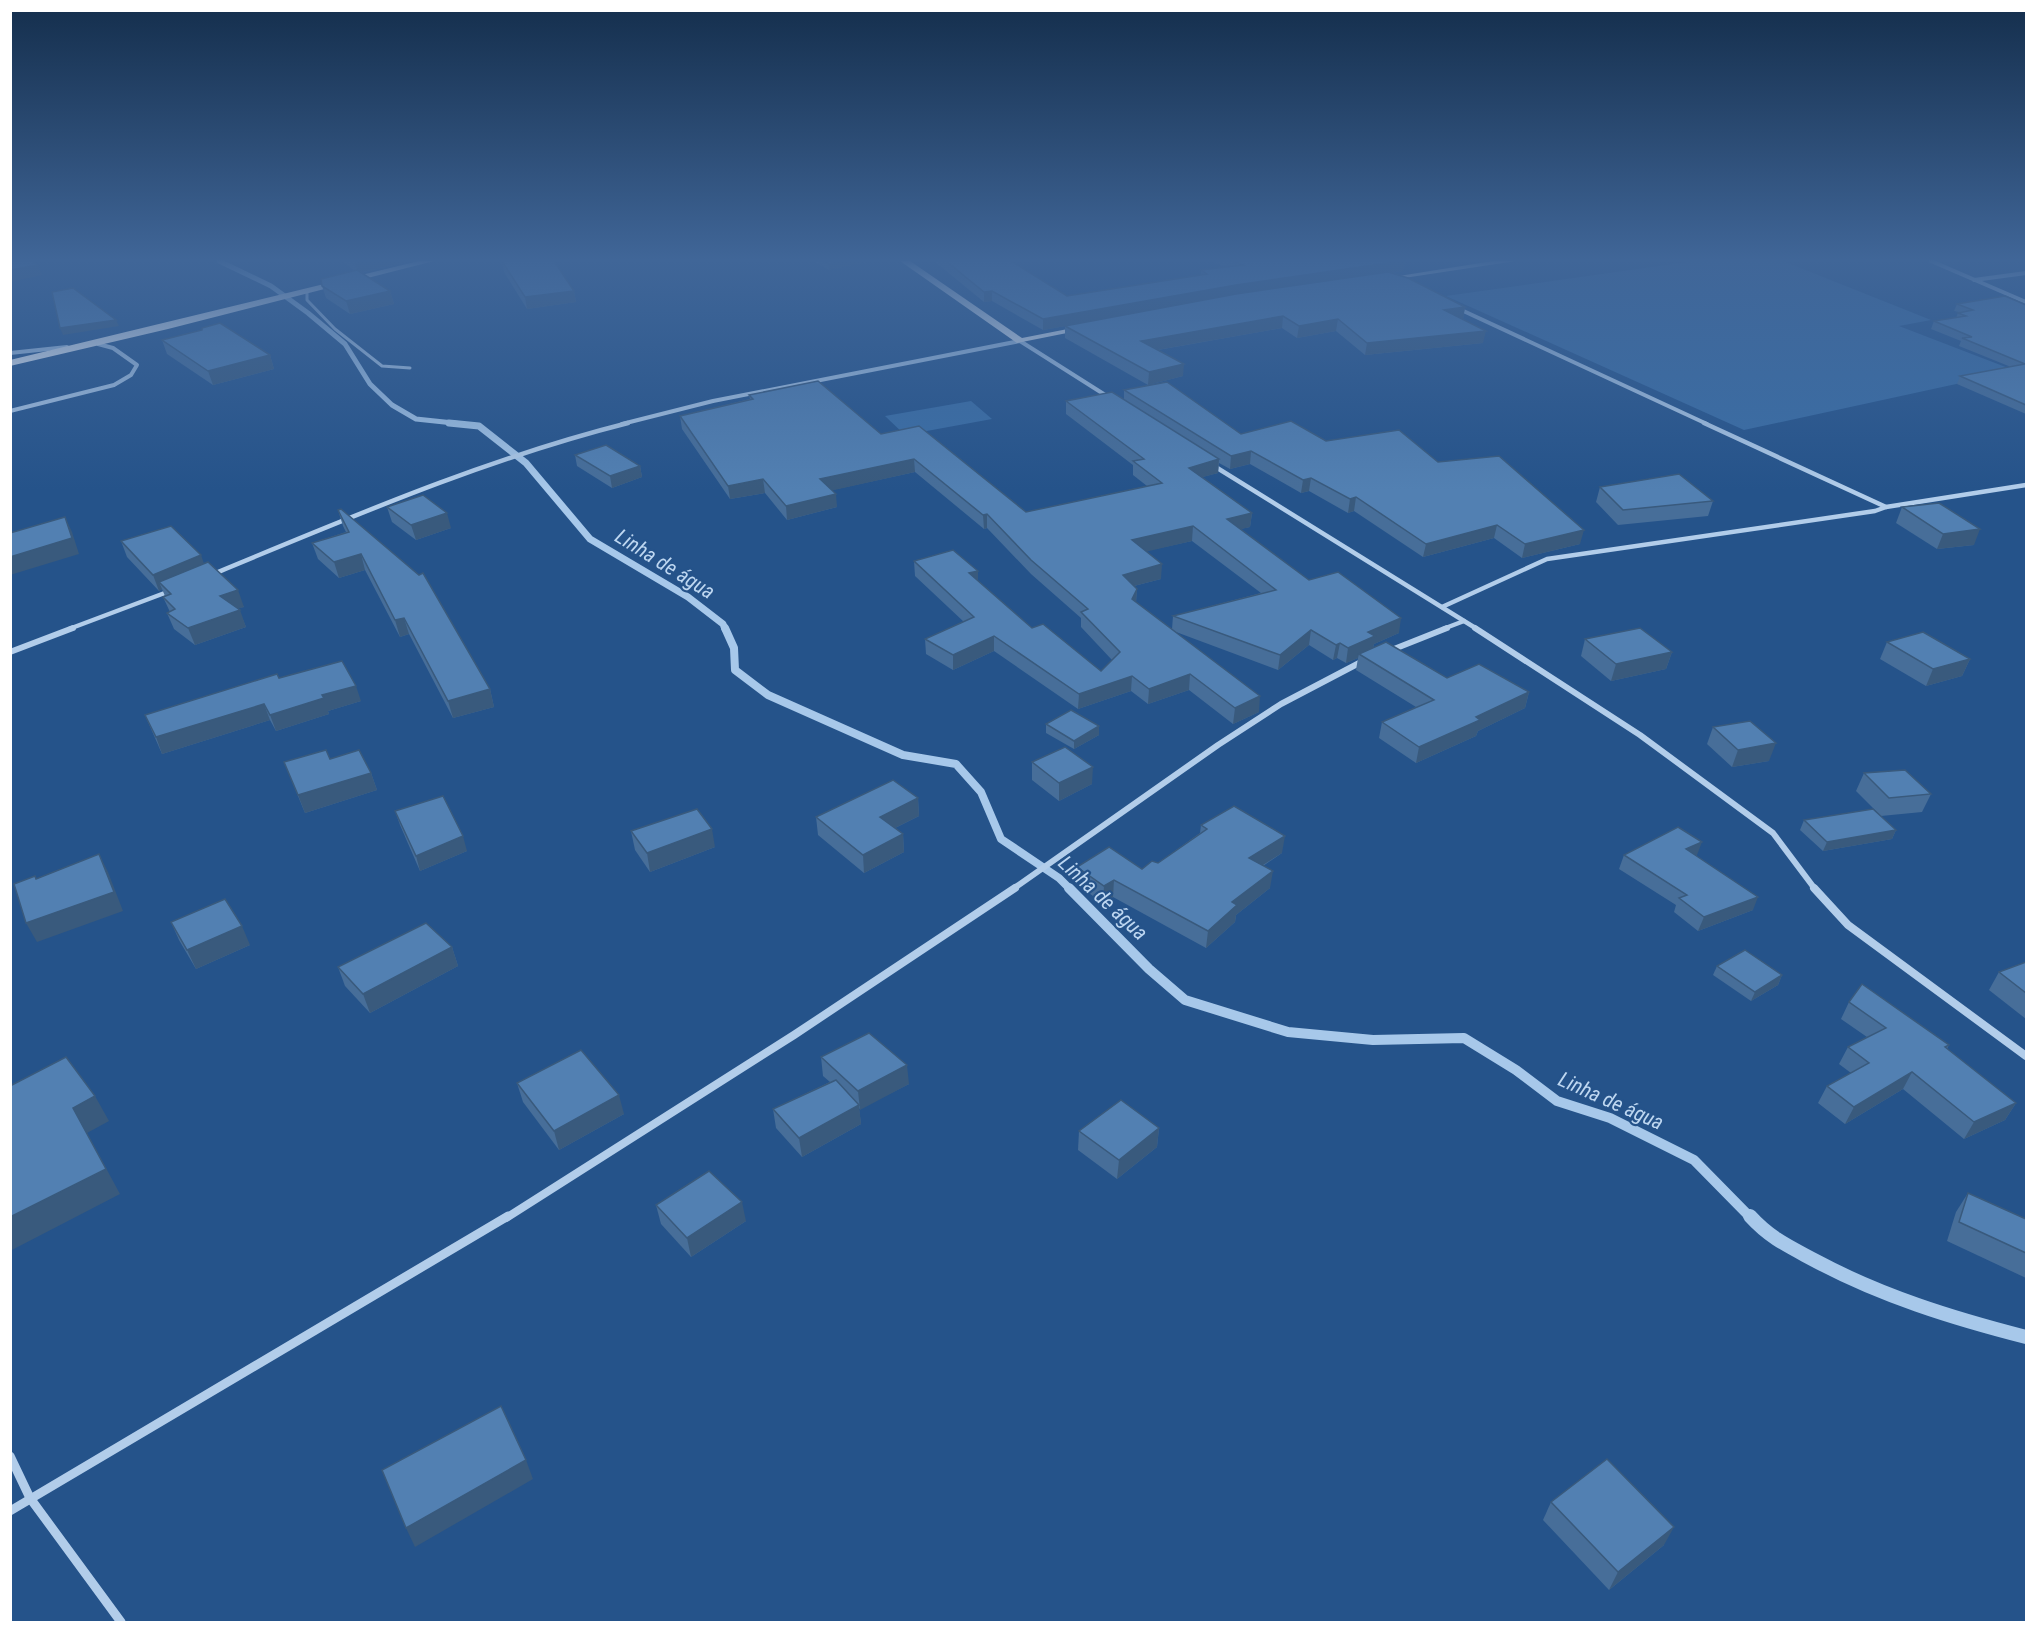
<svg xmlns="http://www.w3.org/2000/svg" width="2037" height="1633" font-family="'Roboto Condensed',sans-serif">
<rect width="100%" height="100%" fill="#25538a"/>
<!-- green -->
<g fill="#3a6ea6">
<polygon points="1694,261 1783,261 1931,320 1899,326 2016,371 1744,430 1446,296"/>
<polygon points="971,401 992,419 905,435 885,416"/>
</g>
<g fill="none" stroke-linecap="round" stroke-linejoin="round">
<!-- stream-far4 -->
<polyline stroke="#a7c8ea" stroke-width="5" points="219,261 271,286 308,313 345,344 370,384 392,405 416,419 463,424"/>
<!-- stream-far3 -->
<polyline stroke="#a7c8ea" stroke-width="7" points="449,423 479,426 526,463 590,539 688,597 723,624 725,629"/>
<!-- stream-far2 -->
<polyline stroke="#a7c8ea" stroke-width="8" points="725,628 734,648 735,670 768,695 903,755 956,764 981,792 1001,839 1059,878 1070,889"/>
<!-- stream-far1 -->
<polyline stroke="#a7c8ea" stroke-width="10" points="1069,888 1149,969 1185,1000 1288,1032 1373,1040 1464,1038 1516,1070 1557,1101 1610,1118 1694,1160 1751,1218"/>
<!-- stream -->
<path stroke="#a7c8ea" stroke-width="14" d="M1750 1216C1770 1238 1788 1246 1814 1260 1881 1296 1952 1318 2026 1337"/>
<!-- service -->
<polyline stroke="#b2cdea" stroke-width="3" points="307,291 307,300 335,329 382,366 410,368"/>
<!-- minor-far4 -->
<g stroke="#b2cdea" stroke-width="4">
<polyline points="1931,261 2026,302"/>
<polyline points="1974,280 2026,273"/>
<polyline points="1457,308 1707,424"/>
<polyline points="10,353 67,347"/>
<polyline points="10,411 114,385 131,375 137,365 113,348 98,344"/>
<polyline points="622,424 713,401 1020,341 1110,398"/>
</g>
<!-- minor-far3 -->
<g stroke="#b2cdea" stroke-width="4.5">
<polyline points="1704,423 1886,507"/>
<polyline points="1214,466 1477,629"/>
<path d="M213 574C349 518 485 459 628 423"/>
<polyline points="1442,607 1547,559 1875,511 1886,507 2026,485"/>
<polyline points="69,629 170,591"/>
<polyline points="1443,629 1464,621"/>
</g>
<!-- minor-far2 -->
<g stroke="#b2cdea" stroke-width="6">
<polyline points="1475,628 1640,735 1773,833 1815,889"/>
<polyline points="1389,651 1447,628"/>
<polyline points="10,652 73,628"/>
<polyline points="1013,889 1218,745 1281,704 1363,661"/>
</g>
<!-- minor-far1 -->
<g stroke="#b2cdea" stroke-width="8">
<polyline points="1814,888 1848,925 2026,1056"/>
<polyline points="506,1218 794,1035 1015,888"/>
</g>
<!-- minor -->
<g stroke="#b2cdea" stroke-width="9">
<polyline points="10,1456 30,1498 121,1622"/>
<polyline points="10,1511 508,1216"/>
</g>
<!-- primary -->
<g fill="#f6f9fe" fill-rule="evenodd">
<polygon points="419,261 434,261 168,329 10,366 10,360"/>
<polygon points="900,261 910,261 1022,338 1083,326 1087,329 1017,343"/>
<polygon points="1493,261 1516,261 1384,281 1380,279"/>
</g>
</g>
<!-- wall -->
<g fill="#476e99" fill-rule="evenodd">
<polygon points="342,261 410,261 361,273 390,291 394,304 350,314 326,298 322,286 354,270"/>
<polygon points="502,261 574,291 576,302 527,309 504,272"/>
<polygon points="812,261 870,261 829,270"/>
<polygon points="934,261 1011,261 1067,296 1201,275 1201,270 1225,267 1212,261 1405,261 1403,271 1391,273 1465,307 1463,319 1461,319 1483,343 1365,355 1336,331 1297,338 1282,328 1158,350 1183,376 1148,385 1065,338 1065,326 1043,330 992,301 984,302"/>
<polygon points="1957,304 2026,305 2026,414 1957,384 1960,376 2011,367 1959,346 1961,341 1931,329 1934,321 1956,318 1958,313 1959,312 1954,311"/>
<polygon points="162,340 270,355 274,369 213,385 167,354"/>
<path d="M1124 390 1241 434 1326 441 1438 462 1580 544 1522 558 1494 538 1423 557 1354 511 1348 513 1309 491 1301 493 1250 464 1230 469 1219 463 1218 473 1202 477 1252 513 1250 527 1240 529 1309 580 1399 633 1374 644 1373 648 1447 678 1529 692 1525 708 1478 731 1476 736 1416 763 1379 738 1382 722 1416 707 1356 670 1358 658 1346 663 1337 658 1333 660 1309 645 1278 670 1176 632 1259 712 1233 724 1189 690 1148 704 1131 691 1078 709 994 651 953 670 926 654 925 639 964 622 915 576 914 561 978 581 1032 628 1101 671 1112 660 1081 627V618L1031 574 987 528 984 529 915 472 832 490 837 507 787 520 765 493 730 499 682 429 680 416 750 399 749 395 881 434 1026 512 1147 486 1133 475V465L1066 414V401L1124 399ZM1192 541 1261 593 1173 616 1172 629 1136 602 1137 589 1134 586 1161 579 1146 551Z"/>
<polygon points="575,455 640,466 642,477 612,488 577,466"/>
<polygon points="1600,487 1713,501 1708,516 1618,525 1596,502"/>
<polygon points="387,507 451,528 416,540 392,522"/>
<polygon points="1902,507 1974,545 1937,549 1896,523"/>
<polygon points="338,510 490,689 494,707 453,718 409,634 400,637 365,570 339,578 318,559 312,543 346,532 343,526"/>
<polygon points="121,541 204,564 244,607 238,608 246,627 195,645 174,629 167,613 170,612 163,597 165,596 162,589 159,591 127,557"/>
<polygon points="1585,639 1672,652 1666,669 1611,681 1581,656"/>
<polygon points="1887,642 1970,659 1962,676 1926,686 1880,659"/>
<polygon points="279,678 361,701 328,711 329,714 276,731 270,720 162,754 145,715"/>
<polygon points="1046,724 1099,726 1099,735 1074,749 1046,733"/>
<polygon points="1713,727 1769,761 1732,767 1707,744"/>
<polygon points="330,759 371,773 377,790 305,813 284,762"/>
<polygon points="1032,762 1092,784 1059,801 1032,780"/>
<polygon points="1864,773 1931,794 1922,812 1881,816 1896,830 1892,839 1823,851 1800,830 1804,820 1879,814 1856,791"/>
<polygon points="918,798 919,816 895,828 903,834 904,852 864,873 818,835 816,817"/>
<polygon points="395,811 467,851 420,871 400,825"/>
<polygon points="1201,825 1282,853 1263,866 1270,888 1236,915 1235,922 1206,948 1113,897 1103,903 1076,884 1077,867 1142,869 1158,863 1200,833"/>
<polygon points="631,831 715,847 650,872 635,850"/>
<polygon points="1624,855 1697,855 1696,856 1753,910 1698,931 1674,912 1676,905 1619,869"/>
<polygon points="171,922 250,945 196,969 179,940"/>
<polygon points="452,947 458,966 370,1013 345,986 338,967"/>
<polygon points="2026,962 2026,1019 1989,990 1999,972"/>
<polygon points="1717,966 1782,975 1778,985 1751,1001 1713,975"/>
<polygon points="1849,1002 1949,1045 1947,1049 2016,1103 2005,1120 1964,1139 1903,1089 1845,1124 1818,1103 1827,1086 1851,1073 1839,1064 1848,1047 1867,1037 1841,1019"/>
<polygon points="821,1057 909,1084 859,1109 861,1124 802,1157 776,1128 773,1109 830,1082 823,1076"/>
<polygon points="517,1083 624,1114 559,1150 523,1102"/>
<polygon points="1159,1128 1157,1147 1117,1179 1078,1150 1079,1131"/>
<polygon points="1968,1193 2026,1219 2026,1278 1947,1241 1956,1212"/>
<polygon points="656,1205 746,1221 691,1257 661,1224"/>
<polygon points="1551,1502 1664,1545 1609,1590 1543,1520"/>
</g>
<!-- shaded-wall -->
<g fill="#395a7d">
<polygon points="363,261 409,261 358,273 355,263"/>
<polygon points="842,261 870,261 829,270 829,264"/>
<polygon points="1401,261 1405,261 1403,271 1235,296 1043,330 1043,319 1236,285"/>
<polygon points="38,265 42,275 10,282 10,270"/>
<polygon points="390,291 394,304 350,314 346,301"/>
<polygon points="574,291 576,302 527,309 525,297"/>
<polygon points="992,291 992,301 984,302 984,292"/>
<polygon points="1465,307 1463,319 1442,322 1444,310"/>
<polygon points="1283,316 1282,328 1140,353 1141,341"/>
<polygon points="1338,319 1336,331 1297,338 1299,326"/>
<polygon points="116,320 119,326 63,335 60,328"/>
<polygon points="1486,331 1483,343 1365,355 1367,343"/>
<polygon points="270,355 274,369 213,385 208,371"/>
<polygon points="1184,364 1183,376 1148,385 1149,372"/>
<polygon points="1251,451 1250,464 1230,469 1231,456"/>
<polygon points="914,459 915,472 821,493 820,479"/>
<polygon points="1219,459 1218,473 1188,481 1189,468"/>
<polygon points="640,466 642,477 612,488 610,476"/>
<polygon points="1311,478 1309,491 1301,493 1303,480"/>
<polygon points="763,479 765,493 730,499 728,486"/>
<polygon points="836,494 837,507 787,520 786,506"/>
<polygon points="1356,497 1354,511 1348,513 1350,499"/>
<polygon points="447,513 451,528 416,540 411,525"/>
<polygon points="1252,513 1250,527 1225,533 1227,519"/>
<polygon points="987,514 987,528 984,529 983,515"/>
<polygon points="65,517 72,532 79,554 10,575 10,557"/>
<polygon points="1497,525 1494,538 1423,557 1426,544"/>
<polygon points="1193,526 1192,541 1132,555 1132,540"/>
<polygon points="1980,529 1974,545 1937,549 1943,534"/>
<polygon points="1584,530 1580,544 1522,558 1525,544"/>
<polygon points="361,554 365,570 339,578 334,562"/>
<polygon points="201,555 207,572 159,582 162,589 159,591 153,575"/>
<polygon points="1162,564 1161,579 1122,589 1123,575"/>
<polygon points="978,571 978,585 969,573"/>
<polygon points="1137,589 1136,604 1132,599"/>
<polygon points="238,590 244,607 226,612 220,596"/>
<polygon points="240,610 246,627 195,645 188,628"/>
<polygon points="404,618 409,634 400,637 395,620"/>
<polygon points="1401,618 1399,633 1374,644 1372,651 1359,654 1358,658 1346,663 1348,648 1368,632"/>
<polygon points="1311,630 1309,645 1278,670 1280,655"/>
<polygon points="994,636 994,651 953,670 953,655"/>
<polygon points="1340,643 1337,658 1333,660 1336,645"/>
<polygon points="1672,652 1666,669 1611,681 1616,664"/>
<polygon points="1970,659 1962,676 1926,686 1933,669"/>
<polygon points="1190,674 1189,690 1148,704 1149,689"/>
<polygon points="1132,676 1131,691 1078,709 1079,694"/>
<polygon points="356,686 361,701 328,711 329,714 276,731 270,715 322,695"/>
<polygon points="490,689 494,707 453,718 448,701"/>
<polygon points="1529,692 1525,708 1478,731 1476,736 1416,763 1419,747 1476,717"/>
<polygon points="1260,696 1259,712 1233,724 1235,708"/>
<polygon points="264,704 270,720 162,754 156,737"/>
<polygon points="1099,726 1099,735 1074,749 1074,741"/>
<polygon points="1776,743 1769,761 1732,767 1738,750"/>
<polygon points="1093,767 1092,784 1059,801 1059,783"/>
<polygon points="371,773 377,790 305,813 298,795"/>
<polygon points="918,798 919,816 881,835 880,817"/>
<polygon points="712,829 715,847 650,872 647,853"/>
<polygon points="1896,830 1892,839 1823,851 1827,842"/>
<polygon points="903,834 904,852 864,873 863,855"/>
<polygon points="463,836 467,851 420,871 416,856"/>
<polygon points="1285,836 1282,853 1247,875 1249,858"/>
<polygon points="1702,842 1697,855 1682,863 1686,849"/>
<polygon points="99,854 108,872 123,911 37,942 26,923"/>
<polygon points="1273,871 1270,888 1236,915 1235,922 1206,948 1208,931 1232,902"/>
<polygon points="1114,880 1113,897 1103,903 1104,886"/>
<polygon points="1758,897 1753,910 1698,931 1704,917"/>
<polygon points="242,926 250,945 196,969 187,950"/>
<polygon points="452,947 458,966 370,1013 363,994"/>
<polygon points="1782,975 1778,985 1751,1001 1755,992"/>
<polygon points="907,1065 909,1084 860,1110 858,1091"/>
<polygon points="1912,1072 1903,1089 1845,1124 1854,1107"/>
<polygon points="619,1095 624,1114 559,1150 554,1131"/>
<polygon points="95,1096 109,1121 87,1133 120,1194 10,1251 10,1217 73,1108"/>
<polygon points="2016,1103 2005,1120 1964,1139 1974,1122"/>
<polygon points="859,1105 861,1124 802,1157 799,1138"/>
<polygon points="1159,1128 1157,1147 1117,1179 1119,1160"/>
<polygon points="742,1202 746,1221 691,1257 687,1238"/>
<polygon points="526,1460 533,1479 415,1547 406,1528"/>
<polygon points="1674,1527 1664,1545 1609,1590 1618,1572"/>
</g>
<!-- building -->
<g fill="#5280b2" stroke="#395a7d" stroke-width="1.5">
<polygon points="10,261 32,261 38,265 10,270"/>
<polygon points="502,261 554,261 574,291 525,297"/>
<polygon points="823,261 842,261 829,264"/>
<polygon points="946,261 1011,261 1067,296 1207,274 1201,270 1243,265 1235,261 1401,261 1236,285 1043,319 992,291 984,292"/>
<polygon points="357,270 390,291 346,301 322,286 321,279"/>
<polygon points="1388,272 1408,278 1465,307 1444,310 1486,331 1367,343 1338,319 1299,326 1283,316 1141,341 1184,364 1149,372 1065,326 1236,294"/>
<polygon points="73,288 116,320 60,328 52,292"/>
<polygon points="2005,296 2026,305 2026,405 1960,376 2025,364 1962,338 1972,337 1934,321 1966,316 1958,313 1973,310 1957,304"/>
<polygon points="220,323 270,355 208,371 162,340 202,330 202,328"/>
<polygon points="818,381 881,434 919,426 1026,512 1162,483 1133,461 1144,459 1066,401 1112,392 1219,459 1189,468 1252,513 1227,519 1309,580 1338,572 1401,618 1368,632 1375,636 1348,648 1340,643 1336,645 1311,630 1280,655 1173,616 1276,590 1193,526 1132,540 1162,564 1123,575 1137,589 1132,599 1260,696 1235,708 1190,674 1149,689 1132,676 1079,694 994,636 953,655 925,639 974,617 914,561 953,550 978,571 969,573 1032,628 1043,624 1101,671 1120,652 1081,612 1088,609 1031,560 987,514 983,515 914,459 820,479 836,494 786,506 763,479 728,486 680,416 753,399 749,395"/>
<polygon points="1167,382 1241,434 1291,421 1326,441 1399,430 1438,462 1499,456 1584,530 1525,544 1497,525 1426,544 1356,497 1350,499 1311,478 1303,480 1251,451 1231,456 1124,390"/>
<polygon points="606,445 640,466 610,476 575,455"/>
<polygon points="1679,474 1713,501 1623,510 1600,487"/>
<polygon points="423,495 447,513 411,525 387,507"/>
<polygon points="1939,503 1980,529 1943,534 1902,507"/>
<polygon points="341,509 419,575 423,573 490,689 448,701 404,618 395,620 361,554 334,562 312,543 349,532 338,510"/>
<polygon points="65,517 72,538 10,557 10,533"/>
<polygon points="171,526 201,555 153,575 121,541"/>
<polygon points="208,562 238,590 220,596 240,610 188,628 167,613 175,609 163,597 171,594 159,582"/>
<polygon points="1640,628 1672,652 1616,664 1585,639"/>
<polygon points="1923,632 1970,659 1933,669 1887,642"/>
<polygon points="1386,642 1447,678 1479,664 1529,692 1476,717 1480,720 1419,747 1382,722 1434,700 1359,654"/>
<polygon points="342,661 356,686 322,695 324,698 270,715 264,704 156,737 145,715 277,674 279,678"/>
<polygon points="1071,710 1099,726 1074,741 1046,724"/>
<polygon points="1750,721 1776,743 1738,750 1713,727"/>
<polygon points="1065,747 1093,767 1059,783 1032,762"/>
<polygon points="326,750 330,759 359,750 371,773 298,795 284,762"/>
<polygon points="1905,770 1931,794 1889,798 1864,773"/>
<polygon points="893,780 918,798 880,817 903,834 863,855 816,817"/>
<polygon points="443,796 463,836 416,856 395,811"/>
<polygon points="1234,806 1285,836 1249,858 1273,871 1232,902 1237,905 1208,931 1114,880 1104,886 1077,867 1109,847 1142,869 1152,861 1158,863 1207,829 1201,825"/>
<polygon points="697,809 712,829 647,853 631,831"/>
<polygon points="1873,809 1896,830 1827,842 1804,820"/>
<polygon points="1678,827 1702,842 1686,849 1758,897 1704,917 1679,898 1687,895 1624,855"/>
<polygon points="99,854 114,892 26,923 14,884 35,876 36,879"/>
<polygon points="225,899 242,926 187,950 171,922"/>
<polygon points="426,923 452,947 363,994 338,967"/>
<polygon points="1745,950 1782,975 1755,992 1717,966"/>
<polygon points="2026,962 2026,993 1999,972"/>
<polygon points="1862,984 1949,1045 1945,1047 2016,1103 1974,1122 1912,1072 1854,1107 1827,1086 1869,1063 1848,1047 1886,1028 1849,1002"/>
<polygon points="869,1033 907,1065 858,1091 821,1057"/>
<polygon points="581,1050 619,1095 554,1131 517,1083"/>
<polygon points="66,1057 95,1096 73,1108 106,1169 10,1217 10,1086"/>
<polygon points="836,1080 859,1105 799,1138 773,1109"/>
<polygon points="1121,1100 1159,1128 1119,1160 1079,1131"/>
<polygon points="709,1171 742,1202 687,1238 656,1205"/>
<polygon points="1968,1193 2026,1219 2026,1253 1959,1222"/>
<polygon points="501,1406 526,1460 406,1528 382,1470"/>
<polygon points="1607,1459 1674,1527 1618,1572 1551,1502"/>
</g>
<!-- sky -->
<linearGradient id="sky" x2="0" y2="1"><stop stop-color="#142e4c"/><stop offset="0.53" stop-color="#406698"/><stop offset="1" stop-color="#406698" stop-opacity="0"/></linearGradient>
<rect width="2037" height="490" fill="url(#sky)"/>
<g text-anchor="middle" stroke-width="4.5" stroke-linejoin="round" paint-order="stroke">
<!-- water labels -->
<g font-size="21" font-style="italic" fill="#bed7f1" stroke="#25538a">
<text transform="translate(665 564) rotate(32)" y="7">Linha de água</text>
<text transform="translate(1103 898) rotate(43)" y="7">Linha de água</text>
<text transform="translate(1611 1101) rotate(24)" y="7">Linha de água</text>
</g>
</g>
<!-- border -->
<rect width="2037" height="1633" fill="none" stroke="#ffffff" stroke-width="24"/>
</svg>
